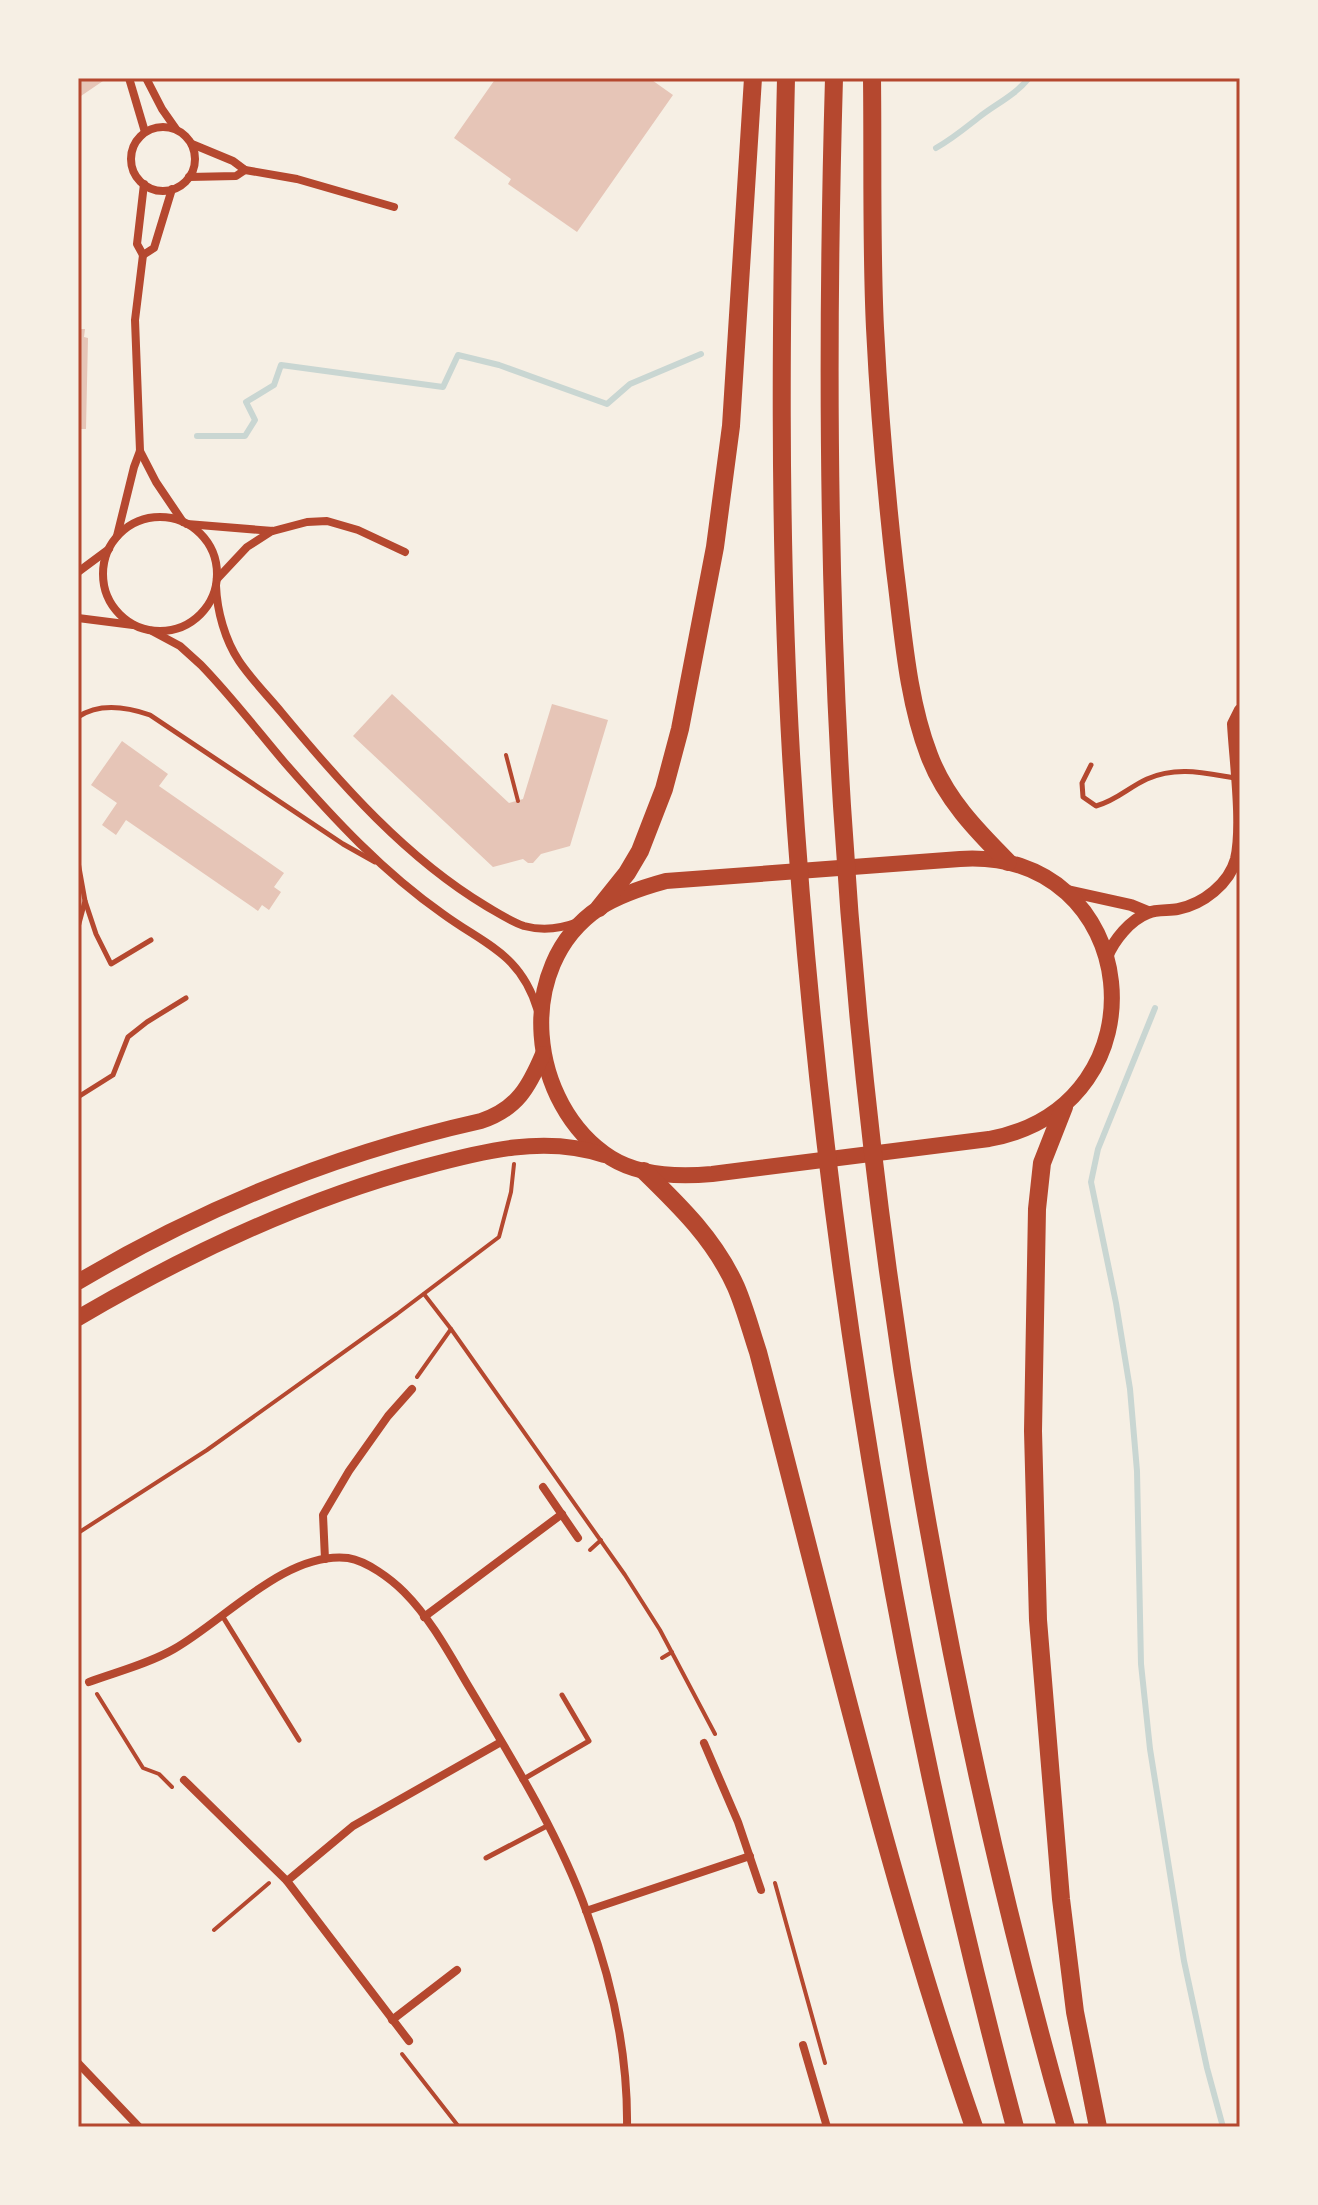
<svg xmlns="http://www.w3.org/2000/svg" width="1318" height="2205" font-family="'DM Sans',sans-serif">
<rect width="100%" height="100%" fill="#f6efe4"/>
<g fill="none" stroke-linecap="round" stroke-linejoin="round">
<!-- stream -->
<g stroke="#c9d6d2" stroke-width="6">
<path d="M936 148C952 139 964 129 978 118 997 103 1013 97 1029 78"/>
<polyline points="197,436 245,436 255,420 246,402 274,385 281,365 443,387 458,355 499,365 607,404 630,384 701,354"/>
<polyline points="1155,1008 1098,1149 1091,1182 1116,1303 1130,1389 1137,1471 1141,1664 1150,1749 1184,1961 1207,2068 1223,2127"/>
</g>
</g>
<!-- building -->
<g fill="#e6c5b7">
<polygon points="78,78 101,78 103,81 78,98"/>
<polygon points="496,78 649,78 673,95 577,232 508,184 511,179 454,138"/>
<polygon points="78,329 85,329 84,337 88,338 86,429 78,429"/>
<polygon points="392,694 509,803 523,799 552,704 608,720 570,846 541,854 533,863 528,863 523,859 493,867 353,736"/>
<polygon points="122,741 168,774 159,786 284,873 274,887 281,892 269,910 262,905 258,911 126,820 116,835 102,825 117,803 91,785"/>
</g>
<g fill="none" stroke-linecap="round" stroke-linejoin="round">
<!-- path -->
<g stroke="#b5482f" stroke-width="4">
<polyline points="506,755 518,801"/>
<polyline points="424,1294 451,1329"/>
<polyline points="417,1377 451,1329 625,1575 660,1630 715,1734"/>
<polyline points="78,1533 207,1450 397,1314 499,1237 511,1192 514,1164"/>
<polyline points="590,1550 601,1540"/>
<polyline points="662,1658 672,1652"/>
<polyline points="97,1694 143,1768 159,1774 172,1787"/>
<polyline points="775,1883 825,2063"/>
<polyline points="214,1930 269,1883"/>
<polyline points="402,2054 459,2127"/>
</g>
<!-- service -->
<g stroke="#b5482f" stroke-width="5">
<path d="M78 717C100 702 127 707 150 715L343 844 375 862"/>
<path d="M1091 765 1082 783 1083 797 1096 806C1116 801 1129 787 1147 779 1177 766 1204 773 1235 778"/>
<polyline points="78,862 85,901 78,927"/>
<polyline points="85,901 96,934 111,964 151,940"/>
<polyline points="78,1097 113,1075 128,1037 147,1022 186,998"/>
<polyline points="223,1617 299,1740"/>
<polyline points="522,1780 589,1741 562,1695"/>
<polyline points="486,1858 547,1826"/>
</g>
<!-- minor -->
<g stroke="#b5482f" stroke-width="8">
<polyline points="129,78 145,132"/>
<polyline points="146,78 162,109 176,129"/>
<circle cx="163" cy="159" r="32"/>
<polyline points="192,144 233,161 245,170 297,179 394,207"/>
<polyline points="189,177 236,176 245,170"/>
<polyline points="143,255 154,248 172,189"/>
<polyline points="140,451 156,482 183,522"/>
<circle cx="160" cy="574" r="57"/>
<polyline points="187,524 273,531 307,522 327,521 358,530 405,552"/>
<polyline points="117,536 134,467 140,451 135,320 143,255 137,244 144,184"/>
<polyline points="78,572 109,549"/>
<polyline points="217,579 247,547 272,531"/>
<path d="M216 586C217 611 225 640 239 661 251 679 268 696 282 713 341 784 406 858 486 906 498 913 510 921 524 926 543 931 560 929 578 922"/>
<polyline points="78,618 133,625"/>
<path d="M152 631 180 646 201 665C231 696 257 730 285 763 333 818 383 872 443 914 487 946 521 954 538 1011"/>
<polyline points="543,1487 578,1538"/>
<polyline points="325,1559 323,1515 349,1471 388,1416 412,1389"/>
<polyline points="424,1617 562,1514"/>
<path d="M89 1682C116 1672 148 1664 174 1649 225 1620 286 1551 348 1558 367 1561 391 1579 404 1592 431 1619 450 1655 469 1687 512 1759 559 1834 587 1913 612 1981 628 2055 627 2127"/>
<polyline points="704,1743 738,1822 761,1890"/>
<polyline points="184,1780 287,1881"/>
<polyline points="586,1911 750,1856"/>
<polyline points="392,2020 457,1970"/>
<polyline points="409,2041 287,1881 353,1826 501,1742"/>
<polyline points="803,2045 827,2127"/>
<polyline points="78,2063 139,2127"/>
</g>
<!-- tertiary -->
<g stroke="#b5482f" stroke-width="12">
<polyline points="1063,890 1131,905 1148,912"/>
<path d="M1107 957C1114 940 1130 920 1148 913 1157 909 1169 911 1178 909 1203 904 1229 884 1236 859 1244 826 1235 760 1233 724L1240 710"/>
</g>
<!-- primary -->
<g stroke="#b5482f" stroke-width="16">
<path d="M960 859C1142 847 1171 1105 989 1139L712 1174C679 1177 640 1176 611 1158 528 1105 513 966 599 908 619 895 644 887 666 881Z"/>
<path d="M78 1282C204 1207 338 1153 481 1121 517 1109 529 1087 543 1054"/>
<path d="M78 1318C187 1254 301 1200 424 1167 483 1151 545 1135 604 1155"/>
</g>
<!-- motorway -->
<g stroke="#b5482f" stroke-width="18">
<path d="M786 78C781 303 778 529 791 754 819 1220 894 1676 1015 2127"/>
<path d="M834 78C827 321 827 563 842 806 869 1247 945 1702 1066 2127"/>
<path d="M872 78C873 161 871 245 875 328 879 409 886 490 895 570 903 631 907 698 929 755 945 798 976 830 1008 862"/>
<polyline points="599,908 627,873 640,851 664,789 680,729 715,547 731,426 753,78"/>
<polyline points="1064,1107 1042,1163 1037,1209 1033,1431 1038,1620 1061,1899 1075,2012 1098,2127"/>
<path d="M644 1171C680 1206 715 1240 736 1287 745 1308 751 1331 758 1352 826 1611 886 1874 974 2127"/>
</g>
</g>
<!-- border -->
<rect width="1318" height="2205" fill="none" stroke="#f6efe4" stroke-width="160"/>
<rect x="80" y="80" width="1158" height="2045" fill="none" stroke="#b5482f" stroke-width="3"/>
</svg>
